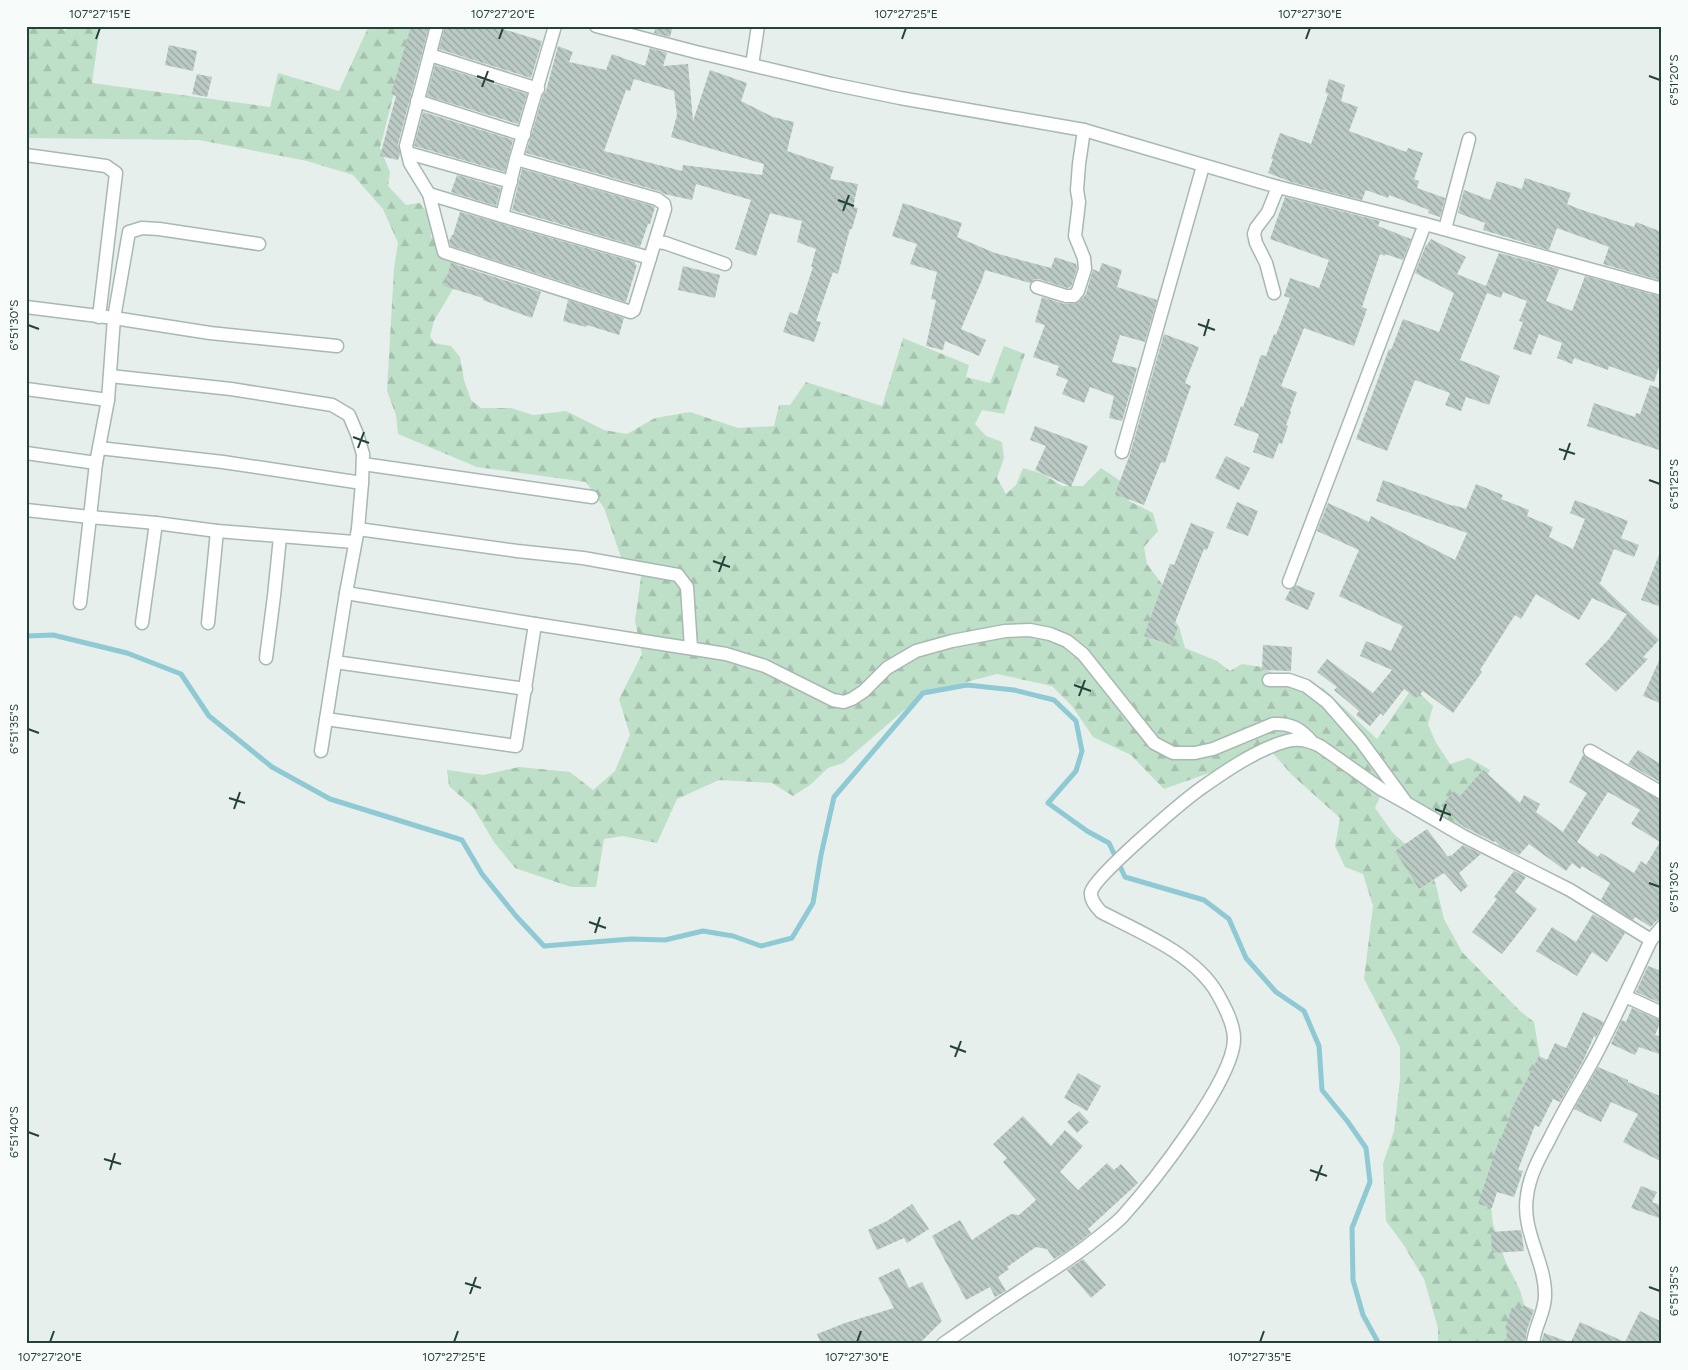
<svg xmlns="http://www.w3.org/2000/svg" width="1688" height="1370" font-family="Figtree,sans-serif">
<defs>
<pattern id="forest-firs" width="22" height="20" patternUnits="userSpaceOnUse" patternTransform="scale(1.25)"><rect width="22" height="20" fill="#bfe0c8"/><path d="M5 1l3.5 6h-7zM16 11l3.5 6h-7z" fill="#a4c1ad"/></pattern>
<pattern id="building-back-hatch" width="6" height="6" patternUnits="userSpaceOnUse" patternTransform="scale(1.25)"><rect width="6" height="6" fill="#bbcac4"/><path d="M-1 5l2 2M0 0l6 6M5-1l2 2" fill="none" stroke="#98a6a0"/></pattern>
</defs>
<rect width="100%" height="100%" fill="#e6efeb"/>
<!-- forest -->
<polygon fill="url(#forest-firs)" points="26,26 58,26 65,31 70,26 100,26 92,83 270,107 278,73 339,91 367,30 373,26 411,26 380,148 390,172 388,186 406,205 420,203 431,218 431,237 454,251 458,266 453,289 434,321 430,336 434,343 451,346 460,357 464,380 471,400 481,408 511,408 533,415 566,411 604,430 627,434 655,418 690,412 738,428 774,426 779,405 790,405 806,382 882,406 903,338 969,365 966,377 990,383 1004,346 1025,354 1004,414 982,410 975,424 986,436 1002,442 1004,458 997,478 1006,494 1016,485 1023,468 1043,474 1062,486 1083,486 1101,468 1122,482 1129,501 1153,513 1158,531 1144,547 1147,564 1165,588 1172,615 1179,627 1185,648 1217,661 1230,671 1242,664 1262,667 1288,682 1323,688 1377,739 1413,687 1433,706 1428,724 1435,741 1450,764 1469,758 1490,770 1454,838 1381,795 1375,808 1393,833 1427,863 1436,885 1444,919 1462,952 1520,1011 1534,1022 1540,1057 1488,1182 1493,1224 1505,1260 1520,1290 1525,1308 1517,1344 1438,1344 1438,1328 1424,1279 1403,1244 1386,1221 1383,1164 1394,1131 1400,1079 1400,1047 1364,979 1373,906 1363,874 1345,867 1335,846 1340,818 1292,775 1271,751 1164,789 1131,755 1093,737 1072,706 1052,686 997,674 924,693 843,763 828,768 810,785 793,796 772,783 719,780 677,799 657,843 623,836 604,839 596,887 571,887 515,868 494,842 473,807 449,786 447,770 483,775 519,767 570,772 593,790 615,771 630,735 619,699 642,654 635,621 642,570 623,563 604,508 586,482 477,467 398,434 396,415 387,391 394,268 398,243 383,209 353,175 307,161 199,140 26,138"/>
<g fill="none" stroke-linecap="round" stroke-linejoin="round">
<!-- stream -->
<polyline stroke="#8ec9d4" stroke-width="5" points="26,636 53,635 127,653 181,674 209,716 272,767 330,799 462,840 482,874 516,916 544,946 631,939 665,940 703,931 733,936 761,946 792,938 813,903 821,855 834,797 923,693 967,685 1014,690 1054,700 1076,721 1082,751 1076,771 1048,803 1087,831 1109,843 1125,877 1204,900 1229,919 1246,958 1276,992 1304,1011 1319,1046 1322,1090 1348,1122 1366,1148 1370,1182 1352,1228 1353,1280 1363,1315 1379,1344"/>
</g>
<!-- building -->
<g fill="url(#building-back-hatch)" fill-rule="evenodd">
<polygon points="411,26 429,26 398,144 400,154 398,160 380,156 396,96 391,94"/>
<polygon points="445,26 493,26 542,41 531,78 439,49"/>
<polygon points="656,26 673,26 670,37 654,33"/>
<polygon points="169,45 197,51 193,71 165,65"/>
<path d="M558 46 573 52 569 62 606 70 612 54 645 66 650 48 667 53 663 66 688 64 693 121 710 70 747 83 741 101 773 117 794 122 787 151 834 167 830 179 858 184 853 207 858 208 852 229H850L838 274 833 272 816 321 821 322 814 342 783 332 790 312 797 315 813 267H811L816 249 797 242 802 221 770 213 756 256 735 249 751 200 696 184 692 200 664 194 659 191 526 153 543 95 546 91ZM634 79 674 91 677 115 671 137 764 164 762 175 683 165 682 171 604 151 626 90 630 91Z"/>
<polygon points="435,65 527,94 518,124 427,96"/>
<polygon points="197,74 212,77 207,97 192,94"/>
<polygon points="1329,79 1345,85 1341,101 1358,107 1349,131 1406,152 1408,148 1423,153 1414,179 1419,181 1417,188 1445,198 1440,217 1428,213 1429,210 1389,195 1388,198 1366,190 1362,200 1291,182 1268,173 1273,159 1271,159 1280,133 1311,144 1328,94 1325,92"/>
<polygon points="423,112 513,140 505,172 414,146"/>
<polygon points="522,169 653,206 655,207 650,224 648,224 640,247 512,210"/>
<polygon points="457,175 501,188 496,206 451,192"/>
<polygon points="1525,178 1571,193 1567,204 1582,210 1634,227 1636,222 1662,232 1662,281 1603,264 1609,247 1557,228 1549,250 1483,230 1485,223 1458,213 1464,190 1490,200 1497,181 1522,189"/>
<polygon points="1285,197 1380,221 1378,226 1411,239 1403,260 1385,254 1385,256 1380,254 1362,307 1367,309 1354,346 1304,328 1281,386 1297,392 1290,411 1291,412 1286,425 1288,426 1282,444 1279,443 1273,459 1253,452 1259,434 1234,425 1241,406 1243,407 1261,355 1266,356 1274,334 1276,335 1290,298 1284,296 1290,278 1319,288 1329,260 1270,239"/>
<polygon points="903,203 962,223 957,237 995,253 1051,268 1055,257 1076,264 1077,268 1071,287 1067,288 1039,279 1035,279 1030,283 985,270 982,280 961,329 986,340 979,356 945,341 943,350 926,346 936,300 931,299 937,272 910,264 917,244 892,236"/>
<polygon points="460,212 635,262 635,264 637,265 626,302 451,246 449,241 452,235 453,235"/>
<polygon points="1431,239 1466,257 1457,274 1486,286 1499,253 1559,269 1546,301 1572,311 1585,276 1662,297 1662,358 1654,382 1609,366 1608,370 1574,358 1572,364 1557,358 1562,343 1539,334 1531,355 1513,349 1523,322 1519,321 1527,301 1503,292 1501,298 1487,293 1460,360 1500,376 1489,405 1466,397 1461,411 1445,405 1450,393 1415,380 1387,451 1356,439 1389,349 1391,350 1403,319 1439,332 1454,293 1415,273 1426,245 1427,245"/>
<polygon points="451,263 541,292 532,318 483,300 483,298 444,286"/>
<polygon points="1102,263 1122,270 1117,287 1157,300 1145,342 1120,335 1112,362 1137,368 1122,421 1109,418 1114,396 1090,387 1084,403 1062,394 1068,380 1056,375 1059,366 1033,357 1045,325 1035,322 1042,297 1064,304 1078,303 1086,294 1093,269 1099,272"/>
<polygon points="683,266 720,275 715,298 678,290"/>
<polygon points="568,300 624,318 619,335 587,325 586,327 563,321"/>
<polygon points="1164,334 1199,347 1185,383 1191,386 1179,420 1165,463 1161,462 1144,505 1115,494 1130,454"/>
<polygon points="1650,385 1662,389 1662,451 1587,426 1594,403 1635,417 1636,413 1640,414"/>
<polygon points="1035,426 1088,446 1071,487 1035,470 1046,446 1030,440"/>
<polygon points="1226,456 1250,468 1239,490 1215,478"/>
<polygon points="1383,480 1453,506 1453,505 1466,509 1476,484 1503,495 1501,499 1529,510 1527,516 1553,527 1549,537 1573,549 1585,519 1570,513 1575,500 1628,521 1621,538 1639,545 1634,557 1614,549 1600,583 1598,582 1659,640 1643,657 1648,659 1616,692 1585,664 1609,639 1627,614 1592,598 1579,620 1536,594 1521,619 1515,615 1480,670 1482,672 1453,713 1423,691 1416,698 1404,689 1383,716 1381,713 1370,726 1356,715 1359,711 1334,690 1337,687 1317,672 1327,659 1373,693 1392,670 1360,656 1366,641 1391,651 1403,626 1339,596 1359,550 1317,531 1328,503 1369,522 1371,516 1455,560 1467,533 1376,501"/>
<polygon points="1237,502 1258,511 1248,536 1226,528"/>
<polygon points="1191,523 1214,532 1207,550 1204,549 1174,625 1178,626 1172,645 1144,636 1170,564 1174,565"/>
<polygon points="1661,550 1662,550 1662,607 1641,600"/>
<polygon points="1296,585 1315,593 1308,610 1285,600 1290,590"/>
<polygon points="1263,645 1292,647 1291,671 1262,670"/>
<polygon points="1662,654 1662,704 1643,696"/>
<polygon points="1638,750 1662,765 1662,783 1628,764"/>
<path d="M1583 755 1662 801V919L1656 921 1651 927 1635 917 1633 920 1601 900 1610 883 1582 866 1580 869 1572 863 1566 871 1529 844 1519 855 1500 846 1495 841 1494 842 1464 827 1441 806 1454 791 1460 796 1483 770 1520 803 1524 795 1540 804 1536 812 1563 832 1587 793 1569 782ZM1608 792 1640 810 1631 824 1660 842 1646 865 1641 861 1634 873 1601 853 1598 857 1577 842Z"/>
<polygon points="1427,829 1448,857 1450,855 1451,856 1463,845 1481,854 1459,873 1468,886 1461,892 1444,873 1419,889 1395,851"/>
<polygon points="1514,871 1526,877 1515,892 1537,909 1502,954 1472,932 1497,899 1494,897"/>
<polygon points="1593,914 1625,933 1607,962 1592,952 1577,976 1536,951 1552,927 1576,942"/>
<polygon points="1648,966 1662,971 1662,1004 1636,992"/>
<polygon points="1632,1008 1661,1021 1655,1035 1662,1037 1662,1055 1639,1047 1635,1055 1611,1044 1622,1020 1626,1022"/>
<polygon points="1583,1012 1604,1022 1596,1037 1594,1036 1583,1061 1560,1102 1553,1099 1539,1127 1535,1125 1518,1170 1523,1171 1514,1197 1497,1192 1492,1208 1478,1204 1500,1137 1501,1138 1511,1113 1510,1112 1539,1056 1547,1060 1555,1043 1566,1048"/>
<polygon points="1598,1067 1628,1080 1628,1082 1662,1097 1662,1162 1623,1142 1638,1114 1611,1102 1601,1122 1574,1109"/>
<polygon points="1078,1073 1101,1086 1087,1111 1064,1098"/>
<polygon points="1079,1111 1089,1122 1077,1133 1067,1122"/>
<polygon points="1023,1116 1051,1146 1065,1130 1083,1146 1060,1172 1078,1190 1107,1163 1114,1170 1121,1164 1138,1183 1088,1229 1091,1233 1067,1251 1054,1259 1047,1249 1036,1247 1007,1267 1009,1269 998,1277 1006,1291 995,1297 990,1287 966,1300 932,1236 960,1220 972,1240 1011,1214 1019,1215 1036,1200 1003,1162 1007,1158 993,1144"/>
<polygon points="1641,1186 1657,1192 1652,1202 1662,1206 1662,1219 1631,1208"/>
<polygon points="912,1204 929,1229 907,1243 904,1238 877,1250 868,1230 887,1221"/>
<polygon points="1521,1230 1524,1251 1492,1253 1491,1232"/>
<polygon points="1083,1259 1106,1285 1091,1298 1067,1270"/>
<polygon points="899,1268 909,1288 922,1282 942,1321 919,1344 821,1344 817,1334 845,1323 894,1308 878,1278"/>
<polygon points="1523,1305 1534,1310 1527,1330 1525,1344 1506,1344 1507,1330 1505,1329 1512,1307 1522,1310"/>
<polygon points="1640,1311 1662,1322 1662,1344 1570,1344 1580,1322 1625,1342"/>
<polygon points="1544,1333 1569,1342 1569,1344 1541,1344"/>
</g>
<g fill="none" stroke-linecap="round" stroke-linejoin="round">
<!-- minor casing -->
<g stroke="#a8b8b2" stroke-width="15">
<g id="minor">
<polyline points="437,26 406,146 410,163 429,194 444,252 631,312 634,310 665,209 664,204 657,199 516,159"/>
<polyline points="555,26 516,159 502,216 650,258"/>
<polyline points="596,26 696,52 832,84 900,98 1084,130 1278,187 1425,224 1662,289"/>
<polyline points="430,55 538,89"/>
<polyline points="752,65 758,26"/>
<polyline points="417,101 524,135"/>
<polyline points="408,153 511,182"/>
<polyline points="26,155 106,166 116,173 99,317"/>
<polyline points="429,194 502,216"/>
<polyline points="1445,229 1469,139"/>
<polyline points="656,242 665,243 725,264"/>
<polyline points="259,244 159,229 142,228 129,232 114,318 210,333 337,346"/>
<polyline points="1037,287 1066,296 1074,296 1078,291 1085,269 1084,258 1075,236 1079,202 1077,190 1079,164 1084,130"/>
<polyline points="1274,293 1266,263 1256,243 1254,234 1256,228 1268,212 1278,187"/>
<polyline points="26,307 114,318 108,400"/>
<polyline points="110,376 231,389 332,405 349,415 357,434 363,454 362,483"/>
<polyline points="26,389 108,400 96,463 90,517 26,510"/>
<polyline points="99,448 223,462 362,483 358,529 346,593 321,751"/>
<polyline points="1122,452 1203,166"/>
<polyline points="26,453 96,463"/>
<polyline points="363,464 592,497"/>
<polyline points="358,529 517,551 583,558 678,575 687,587 691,648"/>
<polyline points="1289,582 1425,224"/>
<path d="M346 593 535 624 726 654 765 666 833 700 844 702 852 699 864 691 887 668 916 651 952 641 1005 631 1030 630 1050 634 1067 641 1083 654 1154 743 1173 753H1195L1213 749 1273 724C1291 723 1301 729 1312 742"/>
<polyline points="80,603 90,517 156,523 217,531 354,542"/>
<polyline points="142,623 156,523"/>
<polyline points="208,623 217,531"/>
<polyline points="266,658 274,596 280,537"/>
<polyline points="335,662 526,689"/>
<polyline points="1269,680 1289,680 1306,686 1327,702 1361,741 1405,801"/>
<polyline points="326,719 516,746 535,624"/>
<polyline points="1590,751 1662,793"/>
<polyline points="1625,996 1662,1013"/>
<path d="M943 1344C971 1324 999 1305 1028 1286 1051 1271 1075 1256 1096 1239 1105 1232 1114 1225 1122 1217 1151 1185 1234 1080 1234 1039 1234 1024 1225 1007 1217 993 1194 954 1140 932 1101 912 1096 906 1090 900 1091 892 1095 876 1182 802 1200 789 1224 772 1257 749 1287 741 1298 738 1310 741 1320 746L1381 789 1408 804 1463 836 1570 890 1651 940"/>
<path d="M1533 1344C1534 1327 1545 1313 1545 1296 1546 1262 1521 1231 1527 1196 1529 1177 1539 1158 1549 1140 1562 1113 1578 1087 1593 1060 1614 1021 1632 980 1651 940L1662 927"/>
</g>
</g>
<!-- minor -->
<use href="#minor" stroke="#fff" stroke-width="12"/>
</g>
<!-- ticks -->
<path fill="none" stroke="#24423a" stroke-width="2" d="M96 39 100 28M499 39 503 28M902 39 906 28M1306 39 1310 28M477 76 494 82M1649 76 1660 80M482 87 488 71M838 200 854 206M843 211 849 195M1198 324 1215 330M28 325 39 329M1204 336 1209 319M353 437 369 443M358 448 364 432M1559 449 1575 454M1564 460 1570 443M1649 480 1660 484M713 561 730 567M719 572 725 556M1074 685 1091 691M1079 696 1085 680M28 729 39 733M229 798 245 803M234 809 240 792M1435 809 1451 815M1440 821 1446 804M1649 883 1660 887M589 922 606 928M595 933 600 917M950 1046 966 1052M955 1057 961 1041M28 1132 39 1136M104 1159 121 1164M110 1170 115 1153M1310 1170 1327 1176M1316 1181 1322 1165M465 1283 481 1288M1649 1287 1660 1291M470 1294 476 1277M50 1342 54 1331M454 1342 458 1331M857 1342 861 1331M1260 1342 1264 1331"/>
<!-- border -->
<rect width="1688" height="1370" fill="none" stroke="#f7fbf9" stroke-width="55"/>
<rect x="28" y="28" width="1632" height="1314" fill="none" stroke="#24423a" stroke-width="2"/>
<g font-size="12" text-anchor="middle" fill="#24423a">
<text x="100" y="18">107°27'15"E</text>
<text x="503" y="18">107°27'20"E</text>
<text x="906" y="18">107°27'25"E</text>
<text x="1310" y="18">107°27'30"E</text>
<text transform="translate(1674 80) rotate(-90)" y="4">6°51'20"S</text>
<text transform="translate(14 325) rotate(-90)" y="4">6°51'30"S</text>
<text transform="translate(1674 484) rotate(-90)" y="4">6°51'25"S</text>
<text transform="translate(14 729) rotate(-90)" y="4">6°51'35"S</text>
<text transform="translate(1674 887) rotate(-90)" y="4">6°51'30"S</text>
<text transform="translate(14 1132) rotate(-90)" y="4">6°51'40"S</text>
<text transform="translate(1674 1291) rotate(-90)" y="4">6°51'35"S</text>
<text x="50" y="1361">107°27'20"E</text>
<text x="454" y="1361">107°27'25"E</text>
<text x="857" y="1361">107°27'30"E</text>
<text x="1260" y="1361">107°27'35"E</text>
</g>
</svg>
